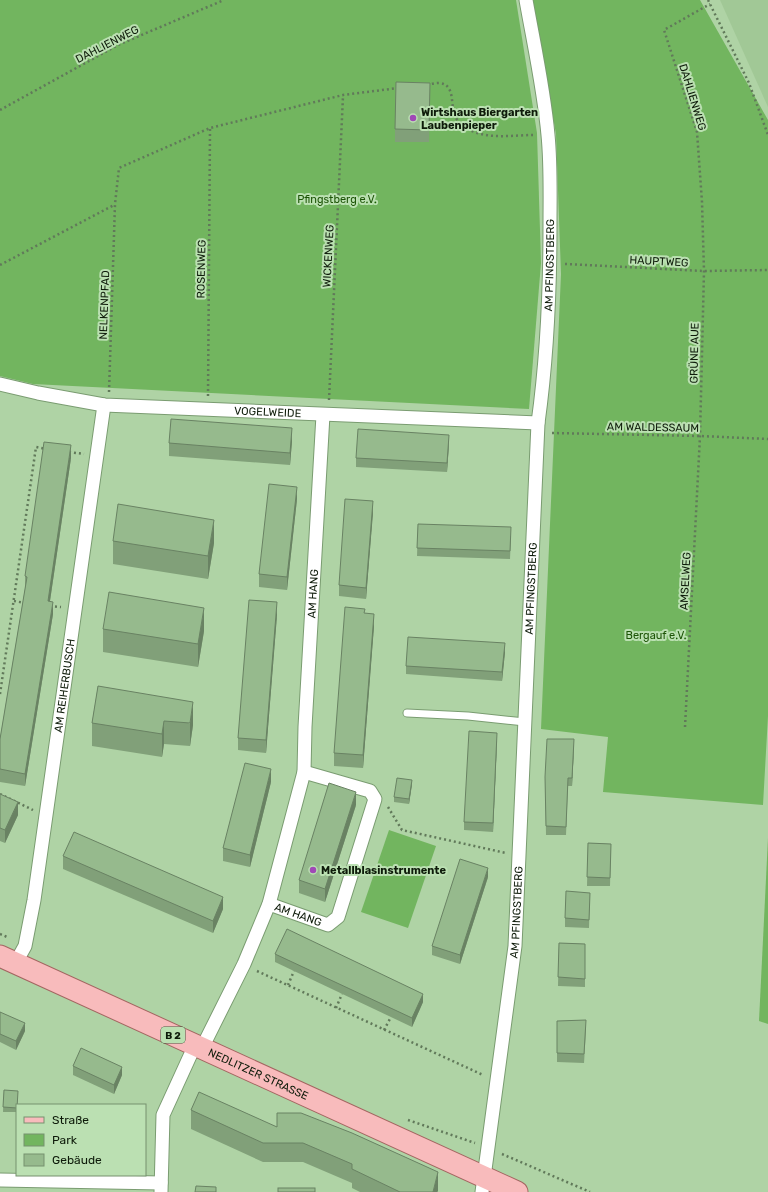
<svg xmlns="http://www.w3.org/2000/svg" width="768" height="1192" font-family="Rubik,sans-serif">
<rect width="100%" height="100%" fill="#afd3a5"/>
<!-- built -->
<polygon fill="#a1c896" points="720,0 768,0 768,107"/>
<!-- green -->
<g fill="#72b55f">
<polygon points="0,0 516,0 537,133 541,263 529,409 33,384 0,376"/>
<polygon points="532,0 700,0 768,120 768,716 763,805 603,792 608,737 541,729 561,274 556,134"/>
<polygon points="389,830 436,846 408,928 361,912"/>
<polygon points="768,838 768,1024 759,1021"/>
</g>
<g fill="none" stroke-linecap="round" stroke-linejoin="round">
<!-- service casing -->
<g stroke="#7a9c71" stroke-width="9">
<polyline id="service" points="407,713 468,716 525,722"/>
</g>
<!-- minor casing -->
<g stroke="#7a9c71" stroke-width="15">
<g id="minor">
<path id="s1" d="M0 384 38 393 104 405 538 423"/>
<path id="s2" d="M269 904 328 925 338 917 375 799 370 791 304 772"/>
<path id="s3" d="M15 964 25 946 34 900 104 405"/>
<path id="s4" d="M202 1048 244 964 269 904 304 772 305 727 323 415"/>
<polyline points="0,1180 161,1183"/>
<polyline points="161,1192 163,1115 195,1045"/>
<path id="s5" d="M482 1192 515 946 538 423C547 358 550 292 550 226 550 196 551 165 548 135 544 90 534 45 526 0"/>
</g>
</g>
<!-- primary casing -->
<g stroke="#a36661" stroke-width="23">
<g id="primary">
<path id="s6" d="M0 956 517 1192"/>
</g>
</g>
<!-- path -->
<g stroke="#61795a" stroke-width="2.5" stroke-dasharray="2 3" stroke-linecap="butt">
<polyline points="708,0 749,83 768,135"/>
<path d="M427 85C431 84 435 83 439 83 456 84 450 106 455 116 457 121 463 126 468 129 487 140 513 135 534 135"/>
<polyline points="0,110 118,45 224,0"/>
<polyline points="565,264 704,271 768,270"/>
<polyline points="0,265 114,205"/>
<polyline points="109,392 115,204 119,168 210,128 343,95 398,88"/>
<polyline points="208,396 210,128"/>
<polyline points="329,400 343,96"/>
<polyline points="552,433 700,436 768,439"/>
<polyline points="69,452 84,454"/>
<polyline points="14,601 25,603"/>
<polyline points="50,606 61,607"/>
<polyline points="0,694 36,447 46,449"/>
<polyline points="685,727 700,436 704,271 702,202 697,132 664,30 710,4"/>
<polyline points="0,794 33,810"/>
<polyline points="388,807 402,830 506,853"/>
<polyline points="0,934 7,937"/>
<polyline points="257,971 483,1075"/>
<polyline points="288,985 294,971"/>
<polyline points="336,1008 342,994"/>
<polyline points="384,1030 391,1017"/>
<polyline points="408,1120 475,1143"/>
<polyline points="502,1154 590,1192"/>
</g>
<!-- service -->
<use href="#service" stroke="#fff" stroke-width="7"/>
<!-- minor -->
<use href="#minor" stroke="#fff" stroke-width="13"/>
<!-- primary -->
<use href="#primary" stroke="#f8bbbc" stroke-width="21"/>
</g>
<!-- wall -->
<g fill="#81a079">
<polygon points="430,95 429,142 395,142 395,129"/>
<polygon points="292,441 290,465 169,456 169,443"/>
<polygon points="449,443 447,472 356,467 356,458"/>
<polygon points="71,458 50,601 53,614 25,786 0,782 0,739 25,589 25,576"/>
<polygon points="297,499 287,590 259,587 259,574"/>
<polygon points="373,512 366,599 339,596 339,585"/>
<polygon points="418,524 511,536 510,559 417,556"/>
<polygon points="113,541 214,543 208,579 113,564"/>
<polygon points="365,613 374,626 363,768 334,766 334,753"/>
<polygon points="277,615 266,753 238,750 238,738"/>
<polygon points="103,629 204,631 198,667 103,652"/>
<polygon points="505,652 502,681 406,674 406,666"/>
<polygon points="98,686 193,725 190,746 164,744 162,757 92,746 92,723"/>
<polygon points="497,741 493,832 464,830 464,822"/>
<polygon points="574,747 572,786 568,786 566,835 546,835 545,777"/>
<polygon points="271,782 250,867 223,861 223,848"/>
<polygon points="412,784 409,804 394,802 394,797"/>
<polygon points="0,794 18,815 5,843 0,841"/>
<polygon points="356,805 325,902 299,893 299,880"/>
<polygon points="588,843 611,844 610,886 587,886"/>
<polygon points="63,856 223,909 213,933 63,869"/>
<polygon points="488,877 460,964 432,955 432,946"/>
<polygon points="590,893 589,928 565,927 565,918"/>
<polygon points="559,943 585,944 585,987 558,986"/>
<polygon points="275,954 423,1002 412,1027 275,962"/>
<polygon points="0,1012 25,1031 16,1050 0,1042"/>
<polygon points="557,1021 586,1029 584,1063 557,1062"/>
<polygon points="73,1066 122,1075 114,1094 73,1075"/>
<polygon points="4,1090 17,1105 17,1112 3,1112"/>
<polygon points="191,1110 277,1127 438,1191 437,1192 360,1192 352,1188 352,1183 303,1162 263,1162 191,1129"/>
</g>
<!-- shaded-wall -->
<g fill="#698263">
<polygon points="292,428 292,441 290,465 290,453"/>
<polygon points="449,435 449,443 447,472 447,463"/>
<polygon points="71,445 71,458 48,614 48,601"/>
<polygon points="297,487 297,499 287,590 287,577"/>
<polygon points="373,501 373,512 366,599 366,588"/>
<polygon points="214,520 214,543 208,579 208,556"/>
<polygon points="53,602 53,614 25,786 25,774"/>
<polygon points="277,602 277,615 266,753 266,740"/>
<polygon points="204,608 204,631 198,667 198,644"/>
<polygon points="374,614 374,626 363,768 363,755"/>
<polygon points="505,643 505,652 502,681 502,672"/>
<polygon points="193,702 193,725 190,746 190,723"/>
<polygon points="164,721 164,744 162,757 162,734"/>
<polygon points="497,733 497,741 493,832 493,823"/>
<polygon points="574,739 574,747 572,786 572,778"/>
<polygon points="271,769 271,782 250,867 250,855"/>
<polygon points="412,780 412,784 409,804 409,799"/>
<polygon points="356,792 356,805 325,902 325,889"/>
<polygon points="18,802 18,815 5,843 5,830"/>
<polygon points="488,868 488,877 460,964 460,955"/>
<polygon points="223,897 223,909 213,933 213,921"/>
<polygon points="423,994 423,1002 412,1027 412,1018"/>
<polygon points="25,1023 25,1031 16,1050 16,1041"/>
<polygon points="122,1067 122,1075 114,1094 114,1085"/>
<polygon points="438,1172 438,1191 437,1192 433,1192"/>
</g>
<!-- building -->
<g fill="#96ba8d" stroke="#698263">
<polygon points="396,82 430,83 429,130 395,129"/>
<polygon points="171,419 292,428 290,453 169,443"/>
<polygon points="358,429 449,435 447,463 356,458"/>
<polygon points="44,442 71,445 48,601 53,602 25,774 0,769 0,739 27,577 25,576"/>
<polygon points="269,484 297,487 287,577 259,574"/>
<polygon points="345,499 373,501 366,588 339,585"/>
<polygon points="118,504 214,520 208,556 113,541"/>
<polygon points="418,524 511,527 510,551 417,548"/>
<polygon points="109,592 204,608 198,644 103,629"/>
<polygon points="249,600 277,602 266,740 238,738"/>
<polygon points="345,607 365,609 364,613 374,614 363,755 334,753"/>
<polygon points="408,637 505,643 502,672 406,666"/>
<polygon points="98,686 193,702 190,723 164,721 162,734 92,723"/>
<polygon points="469,731 497,733 493,823 464,822"/>
<polygon points="547,739 574,739 572,778 568,778 566,827 546,826 545,777"/>
<polygon points="245,763 271,769 250,855 223,848"/>
<polygon points="397,778 412,780 409,799 394,797"/>
<polygon points="329,783 356,792 325,889 299,880"/>
<polygon points="0,794 18,802 5,830 0,828"/>
<polygon points="74,832 223,897 213,921 63,856"/>
<polygon points="588,843 611,844 610,878 587,877"/>
<polygon points="460,859 488,868 460,955 432,946"/>
<polygon points="566,891 590,893 589,920 565,918"/>
<polygon points="287,929 423,994 412,1018 275,954"/>
<polygon points="559,943 585,944 585,979 558,977"/>
<polygon points="0,1012 25,1023 16,1041 0,1034"/>
<polygon points="586,1020 584,1054 557,1053 557,1021"/>
<polygon points="81,1048 122,1067 114,1085 73,1066"/>
<polygon points="4,1090 18,1091 17,1108 3,1107"/>
<polygon points="199,1092 277,1127 277,1113 301,1113 352,1133 438,1172 433,1192 400,1192 352,1169 352,1164 303,1143 263,1143 191,1110"/>
<polygon points="196,1186 216,1187 216,1192 195,1192"/>
<rect x="278" y="1188" width="37" height="4"/>
</g>
<!-- markers -->
<g fill="#a049b6" stroke="#bbe0b2" stroke-width="1.5">
<circle cx="413" cy="118" r="4"/>
<circle cx="313" cy="870" r="4"/>
</g>
<g text-anchor="middle" stroke-width="4" stroke-linejoin="round" paint-order="stroke">
<!-- shield labels -->
<rect fill="#bbe0b2" stroke="#42563c" stroke-width="1" x="161" y="1027" width="24" height="16" rx="3"/>
<g font-size="10" font-weight="bold" fill="#0e1b0a">
<text x="173" y="1039">B 2</text>
</g>
<!-- street labels -->
<g font-size="11" fill="#0e1b0a" stroke="#bbe0b2">
<text transform="translate(107 44) rotate(-27)" y="4">DAHLIENWEG</text>
<text transform="translate(693 97) rotate(73)" y="4">DAHLIENWEG</text>
<text transform="translate(328 256) rotate(-87)" y="4">WICKENWEG</text>
<text transform="translate(659 261) rotate(3)" y="4">HAUPTWEG</text>
<text dy="4" stroke="none"><textPath href="#s5" startOffset="930">AM PFINGSTBERG</textPath></text>
<text transform="translate(201 269) rotate(-89)" y="4">ROSENWEG</text>
<text transform="translate(104 305) rotate(-88)" y="4">NELKENPFAD</text>
<text transform="translate(694 353) rotate(-89)" y="4">GRÜNE AUE</text>
<text dy="4" stroke="none"><textPath href="#s1" startOffset="270">VOGELWEIDE</textPath></text>
<text transform="translate(653 427) rotate(1)" y="4">AM WALDESSAUM</text>
<text transform="translate(685 581) rotate(-87)" y="4">AMSELWEG</text>
<text dy="4" stroke="none"><textPath href="#s5" startOffset="606">AM PFINGSTBERG</textPath></text>
<text dy="4" stroke="none"><textPath href="#s4" startOffset="474">AM HANG</textPath></text>
<text dy="4" stroke="none"><textPath href="#s3" startOffset="284">AM REIHERBUSCH</textPath></text>
<text dy="4" stroke="none"><textPath href="#s5" startOffset="282">AM PFINGSTBERG</textPath></text>
<text dy="4" stroke="none"><textPath href="#s2" startOffset="31">AM HANG</textPath></text>
<text dy="4" stroke="none"><textPath href="#s6" startOffset="284">NEDLITZER STRASSE</textPath></text>
</g>
<!-- poi labels -->
<g font-size="11" font-weight="bold" fill="#0e1b0a" stroke="#bbe0b2" text-anchor="start">
<text x="421" y="116">Wirtshaus Biergarten<tspan x="421" dy="13">Laubenpieper</tspan></text>
<text x="321" y="874">Metallblasinstrumente</text>
</g>
<!-- park labels -->
<g font-size="11" fill="#1d5407" stroke="#bbe0b2">
<text x="337" y="203">Pfingstberg e.V.</text>
<text x="656" y="639">Bergauf e.V.</text>
</g>
</g>
<!-- legend -->
<rect x="16" y="1104" width="130" height="72" fill="#bbe0b2" stroke="#76916f"/>
<rect x="24" y="1117" width="20" height="6" fill="#f8bbbc" stroke="#76916f"/>
<text x="52" y="1124" font-size="12" fill="#0e1b0a">Straße</text>
<rect x="24" y="1134" width="20" height="12" fill="#72b55f" stroke="#76916f"/>
<text x="52" y="1144" font-size="12" fill="#0e1b0a">Park</text>
<rect x="24" y="1154" width="20" height="12" fill="#96ba8d" stroke="#76916f"/>
<text x="52" y="1164" font-size="12" fill="#0e1b0a">Gebäude</text>
</svg>
